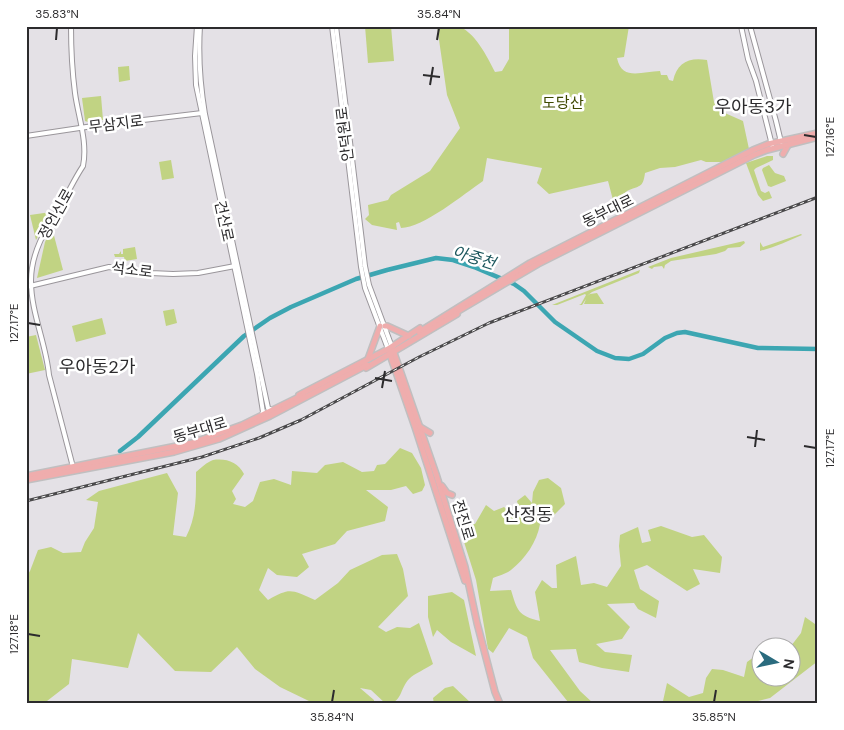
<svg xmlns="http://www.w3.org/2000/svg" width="844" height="730" font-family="'DM Sans','Noto Sans KR',sans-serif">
<rect width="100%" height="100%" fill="#e4e1e6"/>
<!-- green -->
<g fill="#c1d383">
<polygon points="365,26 391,26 394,61 368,63"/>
<path d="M437 26C444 26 451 25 457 26 474 30 488 58 495 72L502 71 509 59V26H629L624 57 617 58C622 82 643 71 660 71L661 75H667L669 80 673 81C677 63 688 57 707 60L714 102 718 110 743 121 749 149 725 162H706L701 160 675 167 660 168 645 173C643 189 639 185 627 191 622 195 619 198 613 200L608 181 549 194 537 183 542 168 487 158 483 181C464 194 423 228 401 228L399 222 396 223 397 230 372 225 365 219 369 215 368 205 388 200 391 195 430 171 460 128 447 95Z"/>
<polygon points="129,66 130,80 119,82 118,67"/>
<polygon points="101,96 103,120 88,122 85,121 82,98"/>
<polygon points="767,156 773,156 773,160 756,168 754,170 761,191 765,193 769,191 772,198 763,201 758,195 746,163"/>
<polygon points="171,160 174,178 162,180 159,162"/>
<polygon points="769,165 775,173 784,176 786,181 771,187 768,186 762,170 763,168"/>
<polygon points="51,212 36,240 30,215"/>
<polygon points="52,228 63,270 37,278 45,242"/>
<path d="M801 234 802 235C788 241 775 247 760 251V242L763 247Z"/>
<polygon points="744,241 745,243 740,247 728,248 725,251 716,254 671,261 665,265 664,269 662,266 654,267 652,269 648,267 671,258"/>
<polygon points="135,247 137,259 125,261 124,257 115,257 114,254 119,254 121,251 121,254 123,254 123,249"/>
<polygon points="640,270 639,273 592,292 587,296 590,294 597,293 604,304 584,304 586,299 582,305 579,305 581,304 586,295 585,294 557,305 552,305"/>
<polygon points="174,309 177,323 166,326 163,311"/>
<polygon points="102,318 106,334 76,342 72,326"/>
<polygon points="36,335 45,370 26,374 26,337"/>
<path d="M400 448 412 453 421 468 425 485 422 491 413 494 406 486 391 490H366L388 507 385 521 347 531 335 544 302 554 309 567 297 577 277 575 268 568 259 590 268 600C291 587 291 590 315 600L338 583 350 570 382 555 397 554 403 569 408 596 378 627 386 632 397 627 410 628 419 623 433 664C426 669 415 673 409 679 400 688 402 704 386 704L371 690 360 688 374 700V704H311V702L280 687 255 669 237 647 211 672 175 671 138 633 128 668 72 659 69 684 47 701 49 704H26V573L28 574 30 571 38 550 51 547 63 553 81 552 85 542 94 528 98 502 86 500 99 491 167 473 178 493 173 535 186 537C197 516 196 495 196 472 201 468 207 462 213 460 226 458 238 462 244 474L232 491 236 499 233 504 245 507 253 501 260 482 274 479 291 485 292 471 317 473 325 465 343 462 362 472 374 471 377 465 385 464Z"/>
<path d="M548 478 561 488 565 504 552 517 540 524C537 542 525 559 511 570 506 574 498 576 493 578L490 591 511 590C517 610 518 616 540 621L535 592 542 580 552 588H557L556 565 576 556 581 585 594 583 607 587 621 566 619 546 620 535 638 527 642 543 651 541 648 530 661 526 692 537 704 535 722 557 720 573 693 569 700 584 687 591 647 565 634 570 640 589 659 601 656 618 638 609 634 603 607 604 630 627 622 639 596 644 605 652 632 655 629 672 602 668 579 662 576 649 550 650 580 691 594 704H570L568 702 533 658 527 637 509 628 493 653 488 649 476 580 459 526 475 524 486 505 494 511 504 507 511 513H520L517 501 525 495 532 503 533 492 539 480Z"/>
<polygon points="452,592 464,600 476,656 451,642 437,630 433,637 428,617 428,596"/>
<polygon points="805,617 815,624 818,630 818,661 770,698 746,704 660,704 663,701 667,683 689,697 703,693 706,678 712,669 723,670 744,677 747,662 761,652 762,678 792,678 792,667 797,667 798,657 791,646 801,633"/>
<polygon points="453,686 472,704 434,704 433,698 445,688"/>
</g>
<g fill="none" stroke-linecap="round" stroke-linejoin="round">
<!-- river -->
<polyline stroke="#3ca6b2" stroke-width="4.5" points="120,451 138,437 244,336 270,318 291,307 356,279 387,270 436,258 453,260 474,267 514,284 524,291 555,322 597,351 615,358 629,359 643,354 665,338 677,333 685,332 758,348 818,349"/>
<!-- primary-tunnel -->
<polyline stroke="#bfbdc1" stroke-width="5" stroke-dasharray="5 2.5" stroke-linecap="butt" points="400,344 419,332"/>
<!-- tertiary casing -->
<g stroke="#9a969b" stroke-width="6">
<g id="tertiary">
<path d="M71 26C71 49 72 70 75 93 78 116 88 142 83 166 75 178 69 191 62 203 47 227 31 251 31 281 31 313 46 343 49 375L73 467"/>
<polyline points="197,26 195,56 196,85 257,374 263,412 262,415"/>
<path d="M200 26C198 57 200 84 205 114L268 408 272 410"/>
<polyline points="332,26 361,267 365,288 388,349"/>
<polyline points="336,26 365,266 369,285 392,347"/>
<polyline points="741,26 748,59 756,81 772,145"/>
<polyline points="750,26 776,121 781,142"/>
<polyline points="26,136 93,126 202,113"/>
<polyline points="26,287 109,267 151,273 173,274 198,273 235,266"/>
</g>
</g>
<!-- primary casing -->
<g stroke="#c0bfc0" stroke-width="8">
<g id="primary">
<polyline points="783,154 788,145"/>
<polyline points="453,314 538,264 754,155 767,150 818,137"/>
<polyline points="385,326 387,326 409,336"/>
<polyline points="419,332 530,263 753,150 768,144 818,133"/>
<polyline points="392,347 436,474 465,567 477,623 495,692 500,704"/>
<polyline points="388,349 415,427 465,581"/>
<polyline points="368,359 380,326"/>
<polyline points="366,368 457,314"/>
<polyline points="299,395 388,349 420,328"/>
<polyline points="420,427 430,433"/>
<polyline points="26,476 192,443 242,425 303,395"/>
<polyline points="26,480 174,452 219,439 270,416 367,365"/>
<polyline points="442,486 447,493 452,495"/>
</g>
</g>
<!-- tertiary -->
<use href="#tertiary" stroke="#fff" stroke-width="4"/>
<!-- primary -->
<use href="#primary" stroke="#efadad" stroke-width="5"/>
<!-- rail casing -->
<g stroke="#4a494b" stroke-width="3">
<polyline id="rail" points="26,501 202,457 259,438 301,420 419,357 489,323 818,197"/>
</g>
<!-- rail -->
<use href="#rail" stroke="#fff" stroke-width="1" stroke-dasharray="4" stroke-linecap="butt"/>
</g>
<!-- ticks -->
<path fill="none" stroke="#2c2b2d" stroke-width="2" d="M56 40 57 28M437 40 439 28M423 75 440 77M430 85 433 67M804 135 816 137M28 323 40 325M375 378 392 381M382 388 385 371M747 437 765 440M804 446 816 448M755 447 757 430M28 634 40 636M332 702 334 690M714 702 716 690"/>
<g text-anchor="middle" stroke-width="5" stroke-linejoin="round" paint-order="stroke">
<!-- park labels -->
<g font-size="15" fill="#3e4900" stroke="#fff">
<text x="563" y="108">도당산</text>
</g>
<!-- street labels -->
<g font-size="15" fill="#2c2b2d" stroke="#fff">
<text transform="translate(116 124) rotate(-7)" y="5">무삼지로</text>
<text transform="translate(345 134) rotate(-97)" y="5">안덕원로</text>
<text transform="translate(608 211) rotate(-26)" y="5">동부대로</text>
<text transform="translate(56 214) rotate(-61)" y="5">정언신로</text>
<text transform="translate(224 221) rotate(78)" y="5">건산로</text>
<text transform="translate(132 270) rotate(7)" y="5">석소로</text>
<text transform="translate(200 430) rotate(-17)" y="5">동부대로</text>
<text transform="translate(463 520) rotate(73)" y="5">전진로</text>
</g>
<!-- water labels -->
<g font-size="16" font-style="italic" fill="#1a555c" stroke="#fff">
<text transform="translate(474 257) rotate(17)" y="6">아중천</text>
</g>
<!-- quarter labels -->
<g font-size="18" fill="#2c2b2d" stroke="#fff">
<text x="753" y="113">우아동3가</text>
<text x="97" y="373">우아동2가</text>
<text x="528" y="521">산정동</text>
</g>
</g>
<!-- border -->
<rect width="844" height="730" fill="none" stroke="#ffffff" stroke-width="55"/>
<!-- north arrow -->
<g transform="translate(776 662) rotate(99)"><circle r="24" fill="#ffffff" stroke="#abaaab"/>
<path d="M0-4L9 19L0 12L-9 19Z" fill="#2a6b7e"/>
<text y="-8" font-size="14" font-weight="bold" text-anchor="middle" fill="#2c2b2d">N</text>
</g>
<rect x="28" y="28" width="788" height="674" fill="none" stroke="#2c2b2d" stroke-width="2"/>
<g font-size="12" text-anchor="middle" fill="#2c2b2d">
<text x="57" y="18">35.83°N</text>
<text x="439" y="18">35.84°N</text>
<text transform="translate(830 137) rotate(-90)" y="4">127.16°E</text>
<text transform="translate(14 323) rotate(-90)" y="4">127.17°E</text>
<text transform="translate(830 448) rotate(-90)" y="4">127.17°E</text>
<text transform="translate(14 634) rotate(-90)" y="4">127.18°E</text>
<text x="332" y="721">35.84°N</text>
<text x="714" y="721">35.85°N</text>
</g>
</svg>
